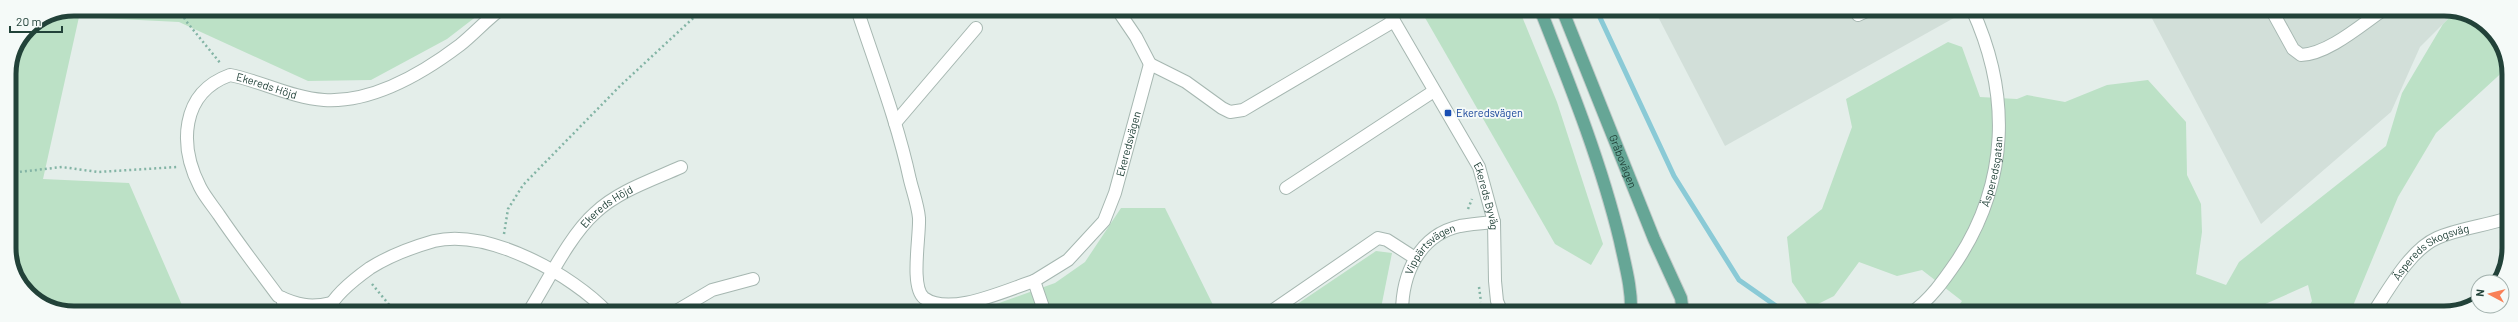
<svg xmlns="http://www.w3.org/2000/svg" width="2518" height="322" font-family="Barlow,sans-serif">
<rect width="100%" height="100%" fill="#e4eeea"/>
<!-- built -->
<g fill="#d2dfd9">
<polygon points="1654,9 1970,9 1725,146"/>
<polygon points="2147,9 2452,10 2456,11 2420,47 2391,112 2261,224"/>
</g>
<!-- green -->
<g fill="#bce1c6">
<polygon points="74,9 486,9 447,39 371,80 308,81 179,22 79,17 43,179 129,183 185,312 66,312 31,297 11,265 9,74 28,28"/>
<polygon points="1420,9 1519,9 1557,102 1603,244 1591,265 1555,244"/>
<polygon points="2456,11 2487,25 2508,61 2508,67 2436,133 2398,197 2350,313 2305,313 2312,301 2308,285 2245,313 1953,313 1962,301 1922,270 1897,276 1859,262 1834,296 1810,308 1792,282 1787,237 1822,209 1852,127 1846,99 1948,42 1962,47 1980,97 2017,99 2027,95 2065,102 2107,85 2148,80 2186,122 2187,175 2201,204 2202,232 2196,274 2226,285 2239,262 2386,146 2402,93 2443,24"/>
<polygon points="1121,208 1165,208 1217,313 971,313 1055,283 1085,262"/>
<polygon points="1376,251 1392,253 1380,313 1284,313"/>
</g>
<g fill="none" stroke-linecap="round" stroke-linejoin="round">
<!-- stream -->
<polyline stroke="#8acad6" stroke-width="5" points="1596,9 1674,176 1739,280 1786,313"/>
<!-- minor casing -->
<g stroke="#a6b7b1" stroke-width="14">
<g id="minor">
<polyline points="1117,9 1136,37 1150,64"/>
<path id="s1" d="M1387 9 1479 167 1494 222 1495 281 1497 301 1502 313"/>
<path d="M2271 9 2293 49 2301 55C2328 54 2361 25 2383 10"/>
<path d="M859 15C877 69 898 124 910 180 913 192 918 206 919 218 920 236 910 287 924 298 950 317 1006 290 1034 281L1045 313"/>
<polyline points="1858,15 1871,9"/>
<polyline points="895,123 976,28"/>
<polyline points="1286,188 1434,91"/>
<path id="s2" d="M1034 281 1068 260 1104 221 1115 193 1150 64 1186 82 1222 108 1230 112 1243 110 1394 21"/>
<polyline points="282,298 286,313"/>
<path id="s3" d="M331 303C310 308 297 305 278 296 258 269 238 243 219 215 213 206 205 197 200 187 179 146 180 93 230 75 261 81 292 98 324 100 372 103 423 73 460 45 474 34 486 20 501 9"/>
<path d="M328 310C335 294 356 278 370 268 389 256 413 247 434 241 488 228 573 275 608 313"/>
<path id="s4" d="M528 313C547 283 569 236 595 213 618 191 652 180 681 167"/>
<polyline points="673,313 712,290 753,279"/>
<polyline points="1269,313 1378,238 1387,240 1415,258"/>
<path id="s5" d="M1402 313C1402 274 1419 235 1460 226 1471 224 1483 223 1494 222"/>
<path id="s6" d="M1911 313C1930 300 1944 280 1957 261 2009 182 2011 94 1972 9"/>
<path id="s7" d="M2373 313C2389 289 2410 250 2437 238 2459 228 2485 226 2508 218"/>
</g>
</g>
<!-- major casing -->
<g stroke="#c1cac8" stroke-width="14">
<g id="major">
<path d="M1540 9C1570 85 1601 162 1620 241 1625 265 1632 288 1631 313"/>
<path id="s8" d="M1562 9 1654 239 1681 298 1683 313"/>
</g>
</g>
<!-- path -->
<g stroke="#83b4a5" stroke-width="2.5" stroke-dasharray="2 3" stroke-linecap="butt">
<polyline points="179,9 186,21 221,64"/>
<polyline points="465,9 473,14"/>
<polyline points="10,173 62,167 98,172 177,167"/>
<polyline points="1468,209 1472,199"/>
<polyline points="504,234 508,209 523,185 621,85 703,9"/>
<polyline points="372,284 396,313"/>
<polyline points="1479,287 1481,302"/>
</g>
<!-- minor -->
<use href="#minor" stroke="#fff" stroke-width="12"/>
<!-- major -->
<use href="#major" stroke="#66a696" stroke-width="12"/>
</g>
<!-- markers -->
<rect fill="#1a4fb4" stroke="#f5faf8" stroke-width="1.5" x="1444" y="109" width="8" height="8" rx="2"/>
<g text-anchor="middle" stroke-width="3.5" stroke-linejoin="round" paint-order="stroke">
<!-- street labels -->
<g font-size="11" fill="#224239" stroke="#f5faf8">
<text dy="4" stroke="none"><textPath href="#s3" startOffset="360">Ekereds Höjd</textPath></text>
<text dy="4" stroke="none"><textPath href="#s2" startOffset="174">Ekeredsvägen</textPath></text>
<text dy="4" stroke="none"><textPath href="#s8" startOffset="164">Gråbovägen</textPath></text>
<text dy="4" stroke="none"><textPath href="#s6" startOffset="167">Äsperedsgatan</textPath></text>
<text dy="4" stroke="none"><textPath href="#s1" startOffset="213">Ekereds Byväg</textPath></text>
<text dy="4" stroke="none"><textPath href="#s4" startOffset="134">Ekereds Höjd</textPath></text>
<text dy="4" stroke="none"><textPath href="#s5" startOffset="74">Vippärtsvägen</textPath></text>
<text dy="4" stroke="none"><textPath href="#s7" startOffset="87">Äspereds Skogsväg</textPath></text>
</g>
<!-- transit labels -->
<g font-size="11" fill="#164399" stroke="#f5faf8" text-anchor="start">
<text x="1456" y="117">Ekeredsvägen</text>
</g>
</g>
<!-- crop -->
<path d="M0 0H2518V322H0ZM74 16H2444A58 58 0 0 1 2502 74V248A58 58 0 0 1 2444 306H74A58 58 0 0 1 16 248V74A58 58 0 0 1 74 16Z" fill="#f5faf8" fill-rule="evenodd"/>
<path fill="none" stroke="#224239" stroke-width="5" d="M74 16H2444A58 58 0 0 1 2502 74V248A58 58 0 0 1 2444 306H74A58 58 0 0 1 16 248V74A58 58 0 0 1 74 16Z"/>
<!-- north arrow -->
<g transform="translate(2490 294) rotate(277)"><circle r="19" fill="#f5faf8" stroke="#a1b0ac"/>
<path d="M0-3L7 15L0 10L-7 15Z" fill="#f98057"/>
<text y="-6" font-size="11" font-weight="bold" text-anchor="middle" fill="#224239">N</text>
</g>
<!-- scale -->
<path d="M10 26v6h52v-6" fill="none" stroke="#224239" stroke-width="2"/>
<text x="16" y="26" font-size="12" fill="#224239" stroke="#f5faf8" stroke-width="3" paint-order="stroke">20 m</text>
</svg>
